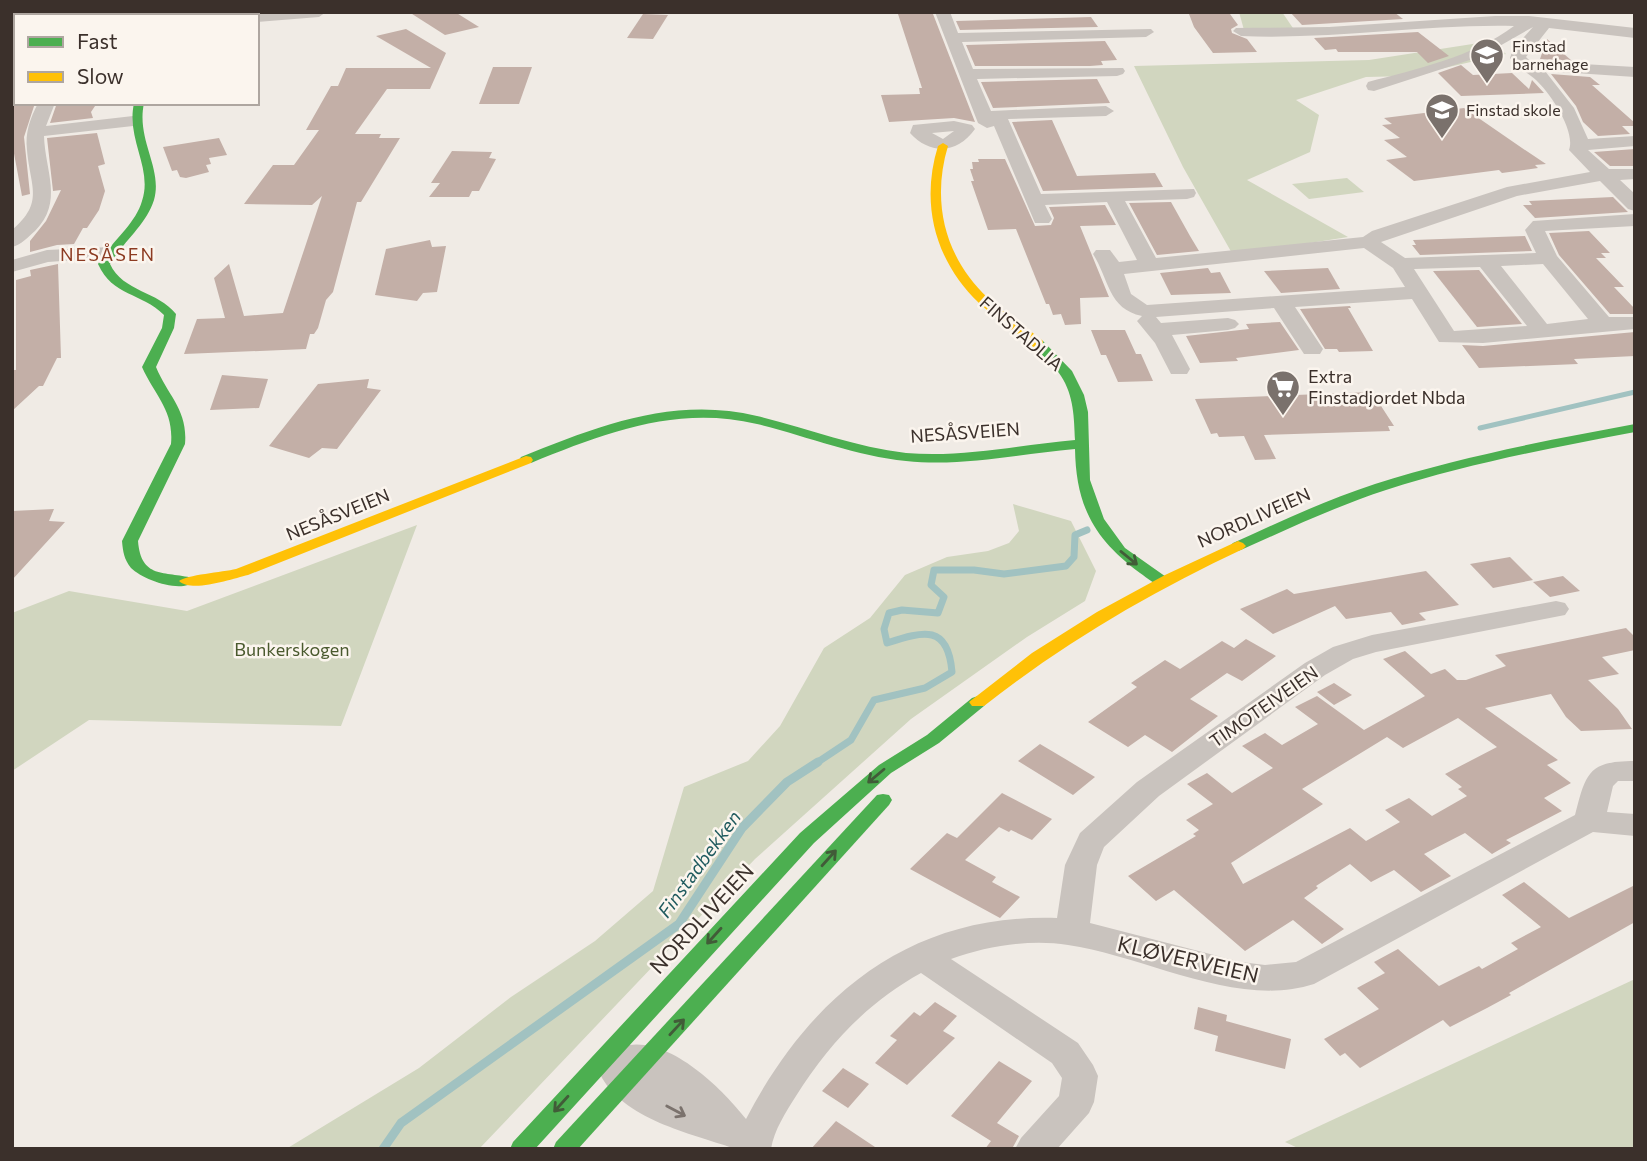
<svg xmlns="http://www.w3.org/2000/svg" width="1647" height="1161" font-family="Commissioner,sans-serif">
<rect width="100%" height="100%" fill="#f0ebe5"/>
<!-- green -->
<g fill="#d1d6bf">
<polygon points="1239,12 1282,12 1295,31 1244,30"/>
<polygon points="1492,41 1506,54 1409,76 1366,77 1296,100 1319,115 1310,152 1247,180 1348,237 1233,255 1183,167 1134,66 1369,60"/>
<polygon points="1347,178 1364,192 1309,199 1292,184"/>
<polygon points="1013,504 1071,521 1096,571 1085,601 1027,637 911,719 755,859 479,1149 286,1149 419,1068 511,997 595,941 653,891 684,787 748,761 780,726 824,648 870,618 905,575 947,557 988,551 1009,543 1019,531"/>
<polygon points="417,525 341,726 89,720 12,771 12,613 69,591 187,611"/>
<polygon points="1635,979 1635,1149 1300,1149 1285,1142"/>
</g>
<g fill="none" stroke-linecap="round" stroke-linejoin="round">
<!-- stream-far2 -->
<polyline stroke="#a1c2c1" stroke-width="5" points="1480,428 1635,392"/>
<!-- stream-far1 -->
<path stroke="#a1c2c1" stroke-width="7" d="M815 764 851 740 874 700 925 688 952 672C948 624 924 631 887 643L884 629 889 613 902 610 938 613 944 597 931 585 934 570H974L1004 574 1066 566 1074 557 1075 535 1087 530"/>
<!-- stream -->
<polyline stroke="#a1c2c1" stroke-width="9" points="383,1149 401,1123 679,924 742,828 787,782 818,762"/>
</g>
<!-- building -->
<g fill="#c3afa7" fill-rule="evenodd">
<polygon points="409,12 455,12 479,27 445,35"/>
<polygon points="1290,12 1394,12 1403,19 1302,25"/>
<polygon points="643,14 668,15 653,39 627,38"/>
<polygon points="898,14 933,14 975,122 954,118 889,122 881,95 920,94 919,88 922,88"/>
<polygon points="1189,14 1230,14 1238,25 1231,29 1232,33 1247,39 1257,52 1213,53 1194,27"/>
<polygon points="1091,17 1098,27 960,30 956,21"/>
<polygon points="406,29 446,53 430,89 387,89 355,134 381,134 379,138 400,138 361,202 357,202 333,292 326,300 318,328 314,334 310,334 306,349 184,354 197,319 225,318 214,278 229,264 244,316 283,313 322,196 312,205 244,204 273,165 294,165 319,130 306,130 331,86 338,86 346,68 431,68 376,36"/>
<polygon points="1418,32 1449,56 1428,63 1417,52 1338,52 1336,49 1325,50 1314,38"/>
<polygon points="1547,39 1572,61 1540,59"/>
<polygon points="1105,41 1117,60 1101,61 1103,65 1090,66 975,66 966,45"/>
<polygon points="1461,65 1473,75 1512,73 1529,89 1532,80 1544,93 1461,96 1438,73"/>
<polygon points="493,67 532,67 519,104 479,104"/>
<polygon points="1551,74 1590,77 1600,85 1592,85 1635,123 1635,126 1622,126 1630,134 1598,136 1583,122 1576,106"/>
<polygon points="1097,79 1110,103 993,108 981,82"/>
<polygon points="12,103 35,103 24,137 30,194 22,196 12,143"/>
<polygon points="57,103 97,103 91,112 93,118 50,123"/>
<polygon points="1464,108 1522,148 1546,164 1535,165 1538,168 1502,173 1499,170 1414,181 1386,160 1407,157 1384,140 1400,138 1382,125 1392,124 1384,118"/>
<polygon points="1052,120 1077,176 1155,173 1163,187 1043,191 1012,122"/>
<polygon points="97,133 105,164 98,166 105,191 99,210 87,228 83,228 74,244 57,245 30,252 30,241 46,221 61,190 53,191 47,138"/>
<polygon points="219,138 227,155 209,158 211,164 206,165 209,172 186,178 180,177 177,170 172,171 163,147"/>
<polygon points="1635,149 1635,166 1610,166 1594,152"/>
<polygon points="452,151 492,152 489,158 496,159 479,191 472,191 469,197 429,197 440,183 431,183"/>
<polygon points="978,159 1005,159 1035,226 1051,225 1054,218 1049,207 1105,205 1116,225 1080,226 1109,297 1080,298 1081,324 1065,325 1061,314 1053,315 1049,304 1046,304 1016,229 988,230 971,181 974,181 970,169 973,169 972,162 979,162"/>
<polygon points="1613,197 1628,212 1535,218 1523,205 1532,205 1529,201"/>
<polygon points="1171,202 1190,236 1199,251 1157,255 1129,203"/>
<polygon points="1589,231 1610,253 1601,253 1606,258 1596,258 1624,287 1614,287 1635,309 1635,314 1610,314 1559,255 1549,233"/>
<polygon points="1525,236 1532,251 1420,255 1412,245 1416,245 1413,240"/>
<polygon points="430,240 432,247 446,246 437,292 423,293 417,301 375,295 386,249"/>
<polygon points="58,264 61,358 57,358 43,386 39,386 12,411 12,370 16,370 16,280 31,276 30,270"/>
<polygon points="1208,268 1211,273 1220,272 1231,293 1171,295 1160,273"/>
<polygon points="1328,268 1340,289 1281,293 1264,271"/>
<polygon points="1479,270 1522,324 1477,327 1433,271"/>
<polygon points="1350,306 1351,308 1348,308 1373,351 1339,352 1337,349 1325,349 1300,309"/>
<polygon points="1280,322 1299,350 1236,358 1238,361 1200,363 1186,336 1249,329 1246,324"/>
<polygon points="1091,330 1125,330 1136,354 1141,354 1153,381 1118,382 1106,355 1101,355"/>
<polygon points="1635,332 1635,356 1574,359 1578,364 1479,368 1462,345 1483,346"/>
<polygon points="222,375 268,379 259,408 210,410"/>
<polygon points="369,379 367,388 381,390 337,449 322,448 309,458 269,446 318,384"/>
<polygon points="1372,392 1394,426 1388,426 1390,431 1264,435 1276,459 1255,460 1244,436 1219,437 1217,433 1211,434 1195,399"/>
<polygon points="54,509 49,521 65,522 12,580 12,511"/>
<polygon points="1510,557 1533,580 1493,588 1470,564"/>
<polygon points="1426,571 1459,605 1419,613 1426,620 1402,625 1391,612 1346,619 1335,606 1273,634 1240,609 1287,589 1294,594"/>
<polygon points="1563,576 1580,591 1550,597 1533,582"/>
<path d="M1626 628 1635 637V650L1602 657 1619 674 1588 680 1618 709 1632 729 1581 731 1566 717 1551 694 1485 708 1558 760 1547 765 1571 783 1544 798 1562 811 1506 840 1511 843 1492 854 1465 833 1424 854 1451 876 1421 892 1394 870 1371 882 1350 864 1316 886 1318 888 1304 898 1344 929 1322 944 1293 920 1245 951 1174 890 1156 901 1128 876 1196 836 1193 834 1199 830 1186 820 1213 804 1187 784 1207 773 1232 793 1273 768 1242 746 1265 733 1282 745 1318 724 1295 707 1317 696 1364 730 1425 696 1383 659 1405 651 1431 674 1445 669 1457 680H1466L1506 666 1495 655ZM1458 718 1497 747 1445 774 1462 787 1458 789 1467 796 1432 816 1409 798 1385 810 1400 822 1366 841 1350 828 1243 884 1231 863 1323 804 1302 789 1387 737 1403 748Z"/>
<polygon points="1246,639 1276,656 1242,681 1227,673 1190,699 1218,716 1172,752 1145,735 1128,747 1088,722 1137,687 1131,683 1165,660 1180,669 1222,641 1234,648"/>
<polygon points="1334,683 1352,695 1334,705 1317,692"/>
<polygon points="1040,744 1067,760 1095,777 1073,795 1018,761"/>
<polygon points="1002,793 1052,819 1032,840 1011,830 1009,832 999,827 965,860 996,877 992,882 1020,897 1000,918 910,869 947,833 957,838"/>
<polygon points="1524,882 1569,918 1635,885 1635,922 1509,993 1511,995 1487,1008 1450,1027 1443,1020 1360,1068 1345,1053 1340,1056 1324,1039 1379,1009 1357,988 1385,973 1374,962 1398,949 1439,986 1479,966 1482,969 1518,949 1511,943 1541,927 1502,895"/>
<polygon points="935,1002 957,1016 943,1031 955,1038 907,1085 875,1063 897,1040 890,1036 914,1012 920,1016"/>
<polygon points="1198,1007 1227,1015 1226,1021 1291,1039 1285,1069 1215,1051 1218,1036 1194,1029"/>
<polygon points="999,1061 1032,1081 997,1123 1019,1136 1013,1147 985,1149 991,1141 951,1116"/>
<polygon points="843,1068 869,1084 848,1108 822,1091"/>
<polygon points="836,1121 878,1149 811,1149"/>
</g>
<g fill="none" stroke-linecap="round" stroke-linejoin="round">
<!-- street -->
<g fill="#c9c3be" fill-rule="evenodd">
<polygon points="137,12 194,12 198,16 141,16"/>
<polygon points="260,12 326,12 319,17 257,22 257,16 250,16"/>
<path d="M935 12H950L958 33 1151 29 1154 32 1146 37 962 42 973 69 1123 68 1125 71 1123 74 1117 76 977 79 991 111 1106 106 1114 111 1106 116 1008 119 1041 194 1194 189 1196 193 1194 197 1187 199 1125 201 1156 258 1363 237 1372 231 1507 187 1590 172 1569 150C1576 131 1550 93 1536 80 1527 72 1517 67 1510 58L1513 49 1533 27 1482 56 1374 91 1368 90 1366 86 1368 82C1416 69 1473 57 1514 26 1422 24 1332 40 1241 36L1233 31 1236 28 1329 27 1495 16H1529L1635 28V38L1549 28 1526 57 1530 61 1635 67V77L1545 71 1574 108 1588 139 1635 136V146L1588 150 1609 169H1635V179L1620 180 1635 194V211L1628 209 1600 181 1517 196 1381 242 1405 258 1536 253 1525 230 1533 221 1635 214V226L1545 231 1557 256 1609 317H1635V329L1483 343 1439 342 1412 299 1295 307 1323 349 1320 354H1304L1274 308 1156 317 1161 323 1228 318 1235 320 1239 324 1235 328 1228 330 1172 335 1190 369 1187 374H1171L1155 343 1137 321 1142 316C1108 309 1109 279 1093 254L1096 250H1110L1119 262 1137 260 1107 202 1045 205 1052 219 1049 223H1035L994 126 987 128 978 123ZM1364 248 1393 268 1405 287 1147 305 1131 294 1124 274ZM1543 264 1588 319 1547 324 1501 266ZM1480 267 1527 326 1454 331 1414 269Z"/>
<path d="M38 103H55L46 126 133 116 142 121 133 126 44 136C45 171 64 202 35 231 28 237 21 245 12 247V230C45 202 30 187 27 150 25 132 30 119 38 103Z"/>
<path d="M954 121 972 125 975 129C958 153 931 156 910 133L913 125ZM954 131 943 139 932 133Z"/>
<polygon points="110,247 117,249 120,253 117,257 48,262 12,272 12,260 47,250"/>
<path d="M1556 601 1565 603 1569 609 1565 615 1376 652 1353 659 1325 675 1159 796 1104 847 1097 865 1090 923 1241 962 1265 965 1296 962 1575 815C1586 773 1588 761 1635 761V781H1618L1613 786 1607 812 1635 814V836L1593 832 1314 984C1237 1009 1145 956 1068 945 1030 939 987 946 951 959L1078 1043 1093 1065 1098 1076 1094 1102 1089 1113 1057 1149H1015L1021 1138 1059 1096 1062 1078 1052 1063 921 973C868 1002 828 1045 796 1096 786 1112 774 1130 771 1149 760 1149 743 1151 733 1148 692 1134 622 1119 600 1074L605 1064 617 1059 621 1047C665 1032 721 1087 746 1119 811 994 911 913 1057 918L1065 865 1080 833 1137 782 1305 663 1333 647 1372 635Z"/>
</g>
<!-- fast -->
<g fill="#4caf50" fill-rule="evenodd">
<path d="M134 103H144C136 140 163 168 154 200 146 225 123 242 110 264 123 292 158 291 176 314L174 328 156 367C168 396 188 410 185 444L138 541C141 579 164 571 193 578L195 581C182 594 143 580 131 568 124 559 123 552 122 541L171 444C174 410 155 396 142 367L162 328 164 315C141 292 113 297 98 264 111 242 135 225 142 201 153 168 126 140 134 103Z"/>
<path d="M1038 340 1043 341 1072 371 1084 395 1088 412 1090 480 1104 519 1125 548 1169 579 1171 582 1169 585C1157 588 1149 579 1140 573 1094 539 1076 506 1075 449 1019 454 962 467 906 461 855 456 806 436 757 424 676 405 605 433 531 463H521L519 460 521 457C598 426 673 396 757 416 806 428 855 447 906 453 962 458 1019 445 1075 440 1074 418 1074 396 1061 376 1054 364 1040 355 1032 344Z"/>
<path d="M1635 424V432C1551 448 1467 464 1386 490 1337 506 1290 528 1243 549L1238 551 1230 546 1233 543C1279 522 1326 500 1375 484 1460 457 1548 440 1635 424Z"/>
<polygon points="978,696 984,698 987,702 984,706 939,743 891,773 814,843 535,1149 510,1149 513,1142 800,833 879,765 927,735 972,698"/>
<polygon points="883,794 889,795 892,800 889,805 578,1149 553,1149 556,1142 877,795"/>
</g>
<!-- slow -->
<g fill="#ffc107" fill-rule="evenodd">
<path d="M943 143 948 146C931 202 945 258 988 298 1005 314 1025 326 1043 341V347H1033C1016 332 996 319 979 303 935 261 920 204 938 146Z"/>
<path d="M526 456 531 457 533 460 531 463 248 575C231 579 192 593 179 581 186 575 223 572 236 569Z"/>
<path d="M1238 541 1243 543 1246 546 1243 549C1151 592 1064 643 984 706H972L969 702 1032 653 1097 612 1165 575Z"/>
</g>
</g>
<!-- one-way arrows -->
<defs><path id="oneway-shaft" d="M-6 0H5M1.5-3L5.5 0L1.5 3" fill="none" stroke-width="1.6" stroke-linecap="round" stroke-linejoin="round" transform="scale(1.75)"/></defs>
<g stroke="#415c38">
<use href="#oneway-shaft" transform="translate(1129 558) rotate(39)"/>
<use href="#oneway-shaft" transform="translate(876 776) rotate(140)"/>
<use href="#oneway-shaft" transform="translate(829 858) rotate(-48)"/>
<use href="#oneway-shaft" transform="translate(714 936) rotate(132)"/>
<use href="#oneway-shaft" transform="translate(677 1027) rotate(-47)"/>
<use href="#oneway-shaft" transform="translate(561 1104) rotate(132)"/>
</g>
<use stroke="#7b726d" href="#oneway-shaft" transform="translate(676 1111) rotate(28)"/>
<!-- icons -->
<defs>
<g id="school-pin" transform="scale(1.75)"><path d="M0 17L-7.5 6A9.5 9.5 0 1 1 7.5 6Z" fill="#7a716c" stroke="#fbf5ee"/><path d="M0-5L7-2L0 1L-7-2ZM-4 1L0 2.5L4 1V4Q0 6-4 4Z" fill="#fff"/></g>
<g id="supermarket-pin" transform="scale(1.75)"><path d="M0 17L-7.5 6A9.5 9.5 0 1 1 7.5 6Z" fill="#7a716c" stroke="#fbf5ee"/><path d="M-6-5.5h2.5l.6 2H6L4.5 2H-2.5L-4.4-4H-6ZM-1.5 3.2a1.3 1.3 0 1 0 .1 0ZM3 3.2a1.3 1.3 0 1 0 .1 0Z" fill="#fff"/></g>
</defs>
<g fill-rule="evenodd">
<use href="#school-pin" x="1487" y="55"/>
<use href="#school-pin" x="1442" y="110"/>
<use href="#supermarket-pin" x="1283" y="387"/>
</g>
<g text-anchor="middle" stroke-width="5" stroke-linejoin="round" paint-order="stroke">
<!-- far-poi labels -->
<g font-size="16" fill="#3b302b" stroke="#fbf5ee" text-anchor="start">
<text x="1512" y="52">Finstad<tspan x="1512" dy="18">barnehage</tspan></text>
<text x="1466" y="116">Finstad skole</text>
</g>
<!-- far-quarter labels -->
<g font-size="18" letter-spacing="2" fill="#8c3b22" stroke="#fbf5ee">
<text x="108" y="261">NESÅSEN</text>
</g>
<!-- street labels -->
<g font-size="18" fill="#3b302b" stroke="#fbf5ee">
<text transform="translate(1021 334) rotate(41)" y="6">FINSTADLIA</text>
<text transform="translate(965 433) rotate(-4)" y="6">NESÅSVEIEN</text>
<text transform="translate(338 515) rotate(-22)" y="6">NESÅSVEIEN</text>
<text transform="translate(1254 518) rotate(-24)" y="6">NORDLIVEIEN</text>
<text transform="translate(1264 707) rotate(-35)" y="6">TIMOTEIVEIEN</text>
</g>
<!-- poi labels -->
<g font-size="18" fill="#3b302b" stroke="#fbf5ee" text-anchor="start">
<text x="1308" y="383">Extra<tspan x="1308" dy="21">Finstadjordet Nbda</tspan></text>
</g>
<!-- park labels -->
<g font-size="18" fill="#4a5a2e" stroke="#fbf5ee">
<text x="292" y="656">Bunkerskogen</text>
</g>
<!-- water labels -->
<g font-size="19" font-style="italic" fill="#1f5a5e" stroke="#fbf5ee">
<text transform="translate(699 864) rotate(-54)" y="7">Finstadbekken</text>
</g>
<!-- near-street labels -->
<g font-size="21" fill="#3b302b" stroke="#fbf5ee">
<text transform="translate(702 919) rotate(-47)" y="7">NORDLIVEIEN</text>
<text transform="translate(1188 960) rotate(13)" y="7">KLØVERVEIEN</text>
</g>
</g>
<!-- border -->
<rect width="1647" height="1161" fill="none" stroke="#3b302b" stroke-width="28"/>
<!-- legend -->
<rect x="14" y="14" width="245" height="91" fill="#fbf5ee" stroke="#aea6a0" stroke-width="2"/>
<rect x="28" y="37" width="35" height="10" fill="#4caf50" stroke="#aea6a0" stroke-width="2"/>
<text x="77" y="49" font-size="21" fill="#3b302b">Fast</text>
<rect x="28" y="72" width="35" height="10" fill="#ffc107" stroke="#aea6a0" stroke-width="2"/>
<text x="77" y="84" font-size="21" fill="#3b302b">Slow</text>
</svg>
